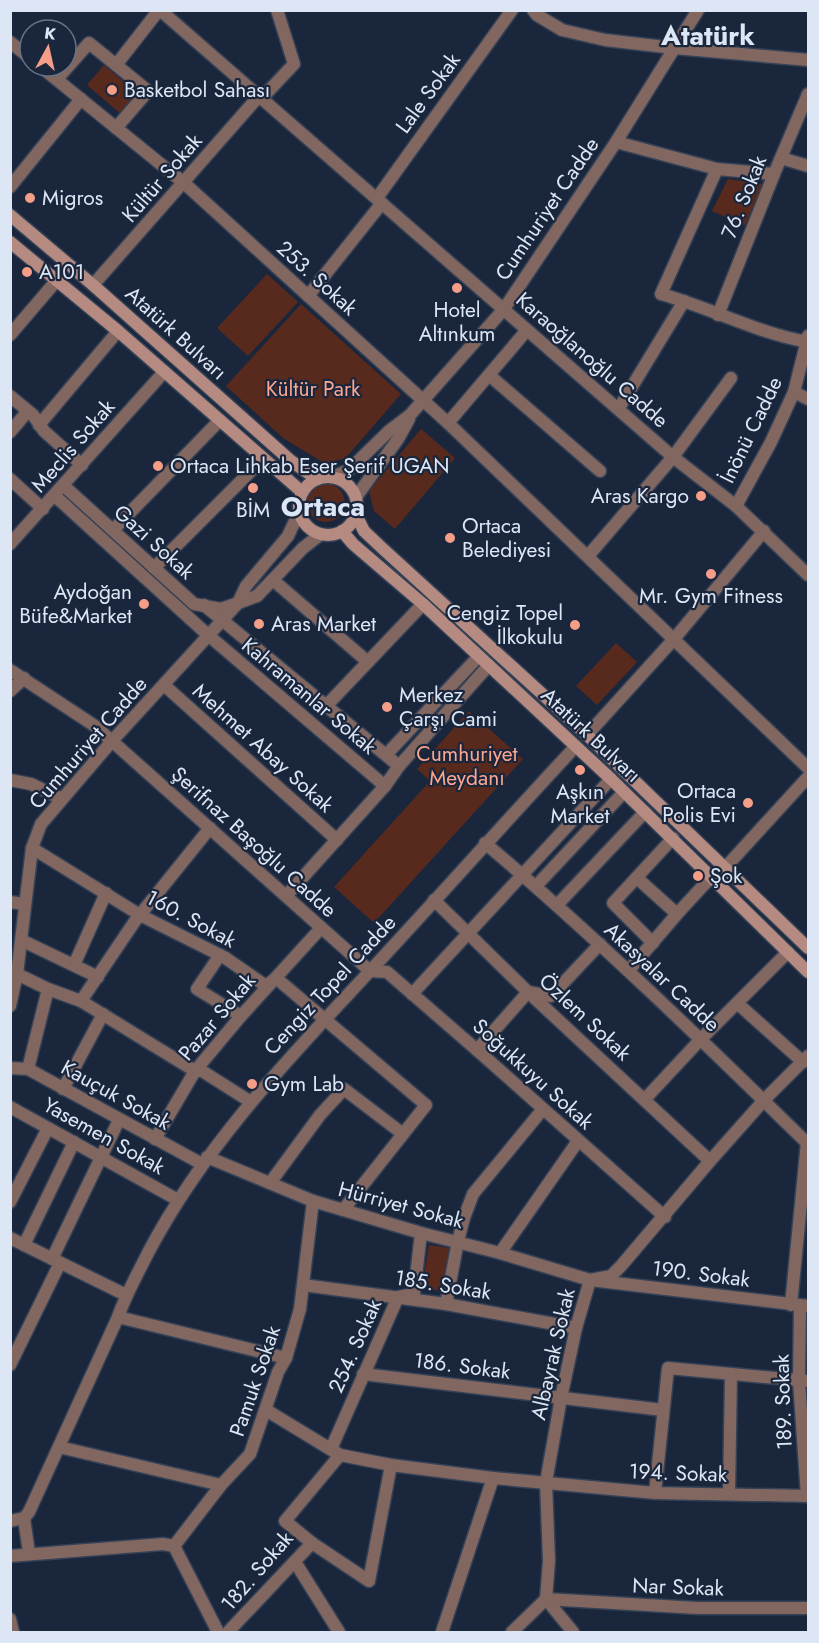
<svg xmlns="http://www.w3.org/2000/svg" width="819" height="1643" font-family="Jost,sans-serif">
<rect width="100%" height="100%" fill="#19263c"/>
<!-- green -->
<g fill="#582a1e">
<polygon points="104,65 138,94 121,114 87,85"/>
<polygon points="728,179 763,184 745,226 712,211"/>
<polygon points="267,274 298,302 248,356 217,328"/>
<polygon points="301,304 401,394 349,454 343,459 324,463 283,438 226,386"/>
<polygon points="421,429 455,458 395,529 374,511 369,491"/>
<circle cx="326" cy="503" r="19"/>
<polygon points="616,643 637,662 597,705 576,686"/>
<polygon points="469,711 523,759 374,923 334,887 430,781 417,769"/>
<polygon points="429,1245 449,1248 442,1291 422,1288"/>
</g>
<g fill="none" stroke-linecap="round" stroke-linejoin="round">
<!-- minor casing -->
<g stroke="#344156" stroke-width="15">
<g id="minor">
<polyline points="160,10 673,457 736,506 808,575"/>
<polyline points="533,10 537,15 562,30 605,40 674,48 808,60"/>
<polyline points="10,42 30,58"/>
<polyline points="116,65 159,10"/>
<polyline points="40,66 184,183 448,423 808,768"/>
<polyline points="57,79 89,43 148,91 116,128"/>
<polyline points="262,98 294,64 277,10"/>
<polyline points="616,142 717,169 774,174"/>
<polyline points="781,158 808,166"/>
<path d="M717 169 661 294C711 308 757 333 808 342"/>
<polyline points="10,187 81,99"/>
<polyline points="377,198 512,10"/>
<polyline points="93,285 259,96"/>
<polyline points="308,296 382,203"/>
<polyline points="718,315 774,174 808,94"/>
<polyline points="10,335 57,280"/>
<polyline points="489,375 600,471"/>
<polyline points="794,392 808,399"/>
<polyline points="10,396 33,415 44,431 82,465"/>
<polyline points="619,408 684,301"/>
<polyline points="448,423 527,330"/>
<polyline points="39,425 118,331"/>
<polyline points="10,432 28,411"/>
<polyline points="10,479 43,509"/>
<polyline points="64,486 194,604 221,609 238,603"/>
<polyline points="55,496 208,635 385,786"/>
<polyline points="736,506 771,442 794,392 808,336"/>
<polyline points="113,530 220,420"/>
<polyline points="10,544 164,372"/>
<polyline points="588,556 673,457 731,378"/>
<polyline points="154,568 263,459"/>
<polyline points="273,580 368,662"/>
<polyline points="204,605 399,766"/>
<polyline points="10,670 95,726 370,971 387,972 477,1050 665,1217"/>
<polyline points="164,685 337,840"/>
<polyline points="10,691 24,678"/>
<polyline points="327,705 423,604"/>
<polyline points="587,735 674,639 764,531"/>
<polyline points="386,755 479,656"/>
<polyline points="10,780 31,784 62,799"/>
<path d="M485 843C597 938 703 1041 808 1144"/>
<polyline points="32,848 140,915 224,957 266,986 276,978 426,1105 343,1210"/>
<polyline points="724,869 808,777"/>
<polyline points="637,878 677,914"/>
<polyline points="536,886 624,792"/>
<polyline points="286,896 385,786 399,766 489,665"/>
<polyline points="434,900 528,992 710,1161"/>
<polyline points="10,902 25,904"/>
<polyline points="557,905 645,812"/>
<polyline points="21,940 98,977"/>
<polyline points="653,943 613,903 673,838"/>
<polyline points="220,955 197,989 241,1016"/>
<polyline points="74,965 106,893"/>
<polyline points="629,970 677,914 712,876"/>
<polyline points="17,974 48,989 81,1001 195,1071 202,1071 251,1102"/>
<polyline points="412,994 611,779"/>
<polyline points="81,1001 135,921 210,828"/>
<polyline points="737,1003 803,1062"/>
<polyline points="477,1050 528,992 551,996 600,944"/>
<polyline points="10,1068 28,1069 202,1164"/>
<polyline points="28,1069 48,989"/>
<polyline points="63,1089 103,1014"/>
<polyline points="645,1099 700,1040 788,952"/>
<polyline points="10,1107 178,1200"/>
<polyline points="155,1139 195,1071 241,1016 321,928"/>
<polyline points="207,1157 313,1201 421,1233 500,1253 590,1280 808,1306"/>
<polyline points="270,1183 320,1115 344,1089 403,1134"/>
<polyline points="10,1202 48,1128"/>
<polyline points="10,1238 126,1295"/>
<polyline points="24,1245 74,1142"/>
<polyline points="500,1253 578,1141"/>
<polyline points="52,1259 119,1120"/>
<polyline points="303,1285 446,1304 576,1328"/>
<polyline points="446,1304 458,1241 464,1218 473,1194 543,1109"/>
<polyline points="791,1305 807,1142"/>
<polyline points="800,1306 799,1381 807,1496"/>
<polyline points="118,1317 286,1358"/>
<polyline points="10,1365 60,1263"/>
<polyline points="363,1374 663,1410"/>
<polyline points="266,1410 340,1455 391,1465 493,1478 655,1493 808,1496"/>
<polyline points="59,1447 221,1485"/>
<polyline points="331,1449 398,1297 414,1294 421,1233"/>
<polyline points="655,1493 668,1368 808,1381"/>
<polyline points="729,1494 731,1374"/>
<polyline points="24,1518 29,1553"/>
<path d="M10 1521 24 1518 29 1512 118 1317C126 1294 138 1273 149 1251 205 1145 288 1059 370 971 439 897 506 821 575 747"/>
<polyline points="312,1543 369,1581 391,1465"/>
<polyline points="174,1546 221,1485 250,1454 278,1372 286,1358 300,1309 313,1201"/>
<polyline points="10,1556 163,1544 174,1546 218,1632"/>
<polyline points="295,1562 339,1632"/>
<polyline points="546,1599 697,1608 808,1608"/>
<polyline points="546,1599 573,1632"/>
<polyline points="228,1632 312,1543 285,1521 340,1455"/>
<polyline points="442,1632 493,1478"/>
<polyline points="512,1632 546,1599 549,1561 546,1482 561,1398 576,1328 590,1280 611,1276 621,1266 710,1161 765,1099 808,1056"/>
</g>
</g>
<!-- tertiary casing -->
<g stroke="#344156" stroke-width="15">
<g id="tertiary">
<polyline points="332,477 349,470 389,431 410,415 504,309 616,142 698,10"/>
<polyline points="356,497 398,439 409,419"/>
<polyline points="238,603 257,596 303,548 321,534"/>
<polyline points="10,1006 17,974 32,848 41,824 112,741 238,603 246,586 288,536 300,510"/>
<polyline points="10,1619 13,1632"/>
</g>
</g>
<!-- secondary casing -->
<g stroke="#344156" stroke-width="15">
<g id="secondary">
<polyline points="10,215 93,285 291,461 317,479"/>
<polyline points="10,242 118,331 302,492"/>
<circle cx="328" cy="506" r="29"/>
<polyline points="356,515 364,531 382,548 587,735 808,948"/>
<polyline points="342,531 353,544 423,604 611,779 808,972"/>
</g>
</g>
<!-- minor -->
<use href="#minor" stroke="#816760" stroke-width="12"/>
<!-- tertiary -->
<use href="#tertiary" stroke="#816760" stroke-width="12"/>
<!-- secondary -->
<use href="#secondary" stroke="#b58b81" stroke-width="12"/>
</g>
<!-- markers -->
<g fill="#f49e88" stroke="#19263c" stroke-width="2">
<circle cx="112" cy="90" r="6"/>
<circle cx="30" cy="198" r="6"/>
<circle cx="27" cy="272" r="6"/>
<circle cx="457" cy="288" r="6"/>
<circle cx="158" cy="466" r="6"/>
<circle cx="253" cy="488" r="6"/>
<circle cx="701" cy="496" r="6"/>
<circle cx="450" cy="538" r="6"/>
<circle cx="711" cy="574" r="6"/>
<circle cx="144" cy="604" r="6"/>
<circle cx="259" cy="624" r="6"/>
<circle cx="575" cy="625" r="6"/>
<circle cx="387" cy="707" r="6"/>
<circle cx="580" cy="770" r="6"/>
<circle cx="748" cy="803" r="6"/>
<circle cx="698" cy="876" r="6"/>
<circle cx="252" cy="1084" r="6"/>
</g>
<g text-anchor="middle" stroke-width="4.5" stroke-linejoin="round" paint-order="stroke">
<!-- poi labels -->
<g font-size="21" fill="#dde6f5" stroke="#19263c" text-anchor="start">
<text x="124" y="97">Basketbol Sahası</text>
<text x="42" y="205">Migros</text>
<text x="39" y="279">A101</text>
<text x="457" y="317" text-anchor="middle">Hotel<tspan x="457" dy="24">Altınkum</tspan></text>
<text x="170" y="473">Ortaca Lihkab Eser Şerif UGAN</text>
<text x="689" y="503" text-anchor="end">Aras Kargo</text>
<text x="253" y="517" text-anchor="middle">BİM</text>
<text x="462" y="533">Ortaca<tspan x="462" dy="24">Belediyesi</tspan></text>
<text x="132" y="599" text-anchor="end">Aydoğan<tspan x="132" dy="24">Büfe&amp;Market</tspan></text>
<text x="711" y="603" text-anchor="middle">Mr. Gym Fitness</text>
<text x="563" y="620" text-anchor="end">Cengiz Topel<tspan x="563" dy="24">İlkokulu</tspan></text>
<text x="271" y="631">Aras Market</text>
<text x="399" y="702">Merkez<tspan x="399" dy="24">Çarşı Cami</tspan></text>
<text x="736" y="798" text-anchor="end">Ortaca<tspan x="736" dy="24">Polis Evi</tspan></text>
<text x="580" y="799" text-anchor="middle">Aşkın<tspan x="580" dy="24">Market</tspan></text>
<text x="710" y="883">Şok</text>
<text x="264" y="1091">Gym Lab</text>
</g>
<!-- street labels -->
<g font-size="21" fill="#dde6f5" stroke="#19263c">
<text transform="translate(428 93) rotate(-54)" y="7">Lale Sokak</text>
<text transform="translate(162 178) rotate(-49)" y="7">Kültür Sokak</text>
<text transform="translate(744 197) rotate(-68)" y="7">76. Sokak</text>
<text transform="translate(547 209) rotate(-56)" y="7">Cumhuriyet Cadde</text>
<text transform="translate(317 278) rotate(42)" y="7">253. Sokak</text>
<text transform="translate(176 333) rotate(42)" y="7">Atatürk Bulvarı</text>
<text transform="translate(592 360) rotate(41)" y="7">Karaoğlanoğlu Cadde</text>
<text transform="translate(751 430) rotate(-64)" y="7">İnönü Cadde</text>
<text transform="translate(73 446) rotate(-49)" y="7">Meclis Sokak</text>
<text transform="translate(154 542) rotate(42)" y="7">Gazi Sokak</text>
<text transform="translate(309 696) rotate(40)" y="7">Kahramanlar Sokak</text>
<text transform="translate(591 735) rotate(43)" y="7">Atatürk Bulvarı</text>
<text transform="translate(88 743) rotate(-49)" y="7">Cumhuriyet Cadde</text>
<text transform="translate(263 748) rotate(42)" y="7">Mehmet Abay Sokak</text>
<text transform="translate(254 842) rotate(42)" y="7">Şerifnaz Başoğlu Cadde</text>
<text transform="translate(191 919) rotate(28)" y="7">160. Sokak</text>
<text transform="translate(662 977) rotate(43)" y="7">Akasyalar Cadde</text>
<text transform="translate(330 985) rotate(-47)" y="7">Cengiz Topel Cadde</text>
<text transform="translate(217 1017) rotate(-50)" y="7">Pazar Sokak</text>
<text transform="translate(585 1017) rotate(43)" y="7">Özlem Sokak</text>
<text transform="translate(533 1074) rotate(42)" y="7">Soğukkuyu Sokak</text>
<text transform="translate(116 1095) rotate(29)" y="7">Kauçuk Sokak</text>
<text transform="translate(104 1136) rotate(29)" y="7">Yasemen Sokak</text>
<text transform="translate(401 1205) rotate(15)" y="7">Hürriyet Sokak</text>
<text transform="translate(701 1274) rotate(7)" y="7">190. Sokak</text>
<text transform="translate(443 1285) rotate(9)" y="7">185. Sokak</text>
<text transform="translate(355 1346) rotate(-66)" y="7">254. Sokak</text>
<text transform="translate(553 1354) rotate(-77)" y="7">Albayrak Sokak</text>
<text transform="translate(462 1366) rotate(7)" y="7">186. Sokak</text>
<text transform="translate(255 1381) rotate(-71)" y="7">Pamuk Sokak</text>
<text transform="translate(783 1402) rotate(-92)" y="7">189. Sokak</text>
<text transform="translate(678 1473) rotate(2)" y="7">194. Sokak</text>
<text transform="translate(257 1571) rotate(-49)" y="7">182. Sokak</text>
<text transform="translate(678 1587) rotate(2)" y="7">Nar Sokak</text>
</g>
<!-- park labels -->
<g font-size="21" fill="#fca690" stroke="#19263c">
<text x="313" y="396">Kültür Park</text>
<text x="467" y="761">Cumhuriyet<tspan x="467" dy="24">Meydanı</tspan></text>
</g>
<!-- district labels -->
<g font-size="27" font-weight="bold" fill="#dde6f5" stroke="#19263c">
<text x="708" y="45">Atatürk</text>
<text x="323" y="516">Ortaca</text>
</g>
</g>
<!-- border -->
<rect width="819" height="1643" fill="none" stroke="#dde6f5" stroke-width="24"/>
<!-- north arrow -->
<g transform="translate(48 48) rotate(8)"><circle r="28" fill="#19263c" stroke="#677386" stroke-width="1.5"/>
<path d="M0-4.5L10 22L0 15L-10 22Z" fill="#f49e88"/>
<text y="-9" font-size="16" font-weight="bold" text-anchor="middle" fill="#dde6f5">K</text>
</g>
</svg>
